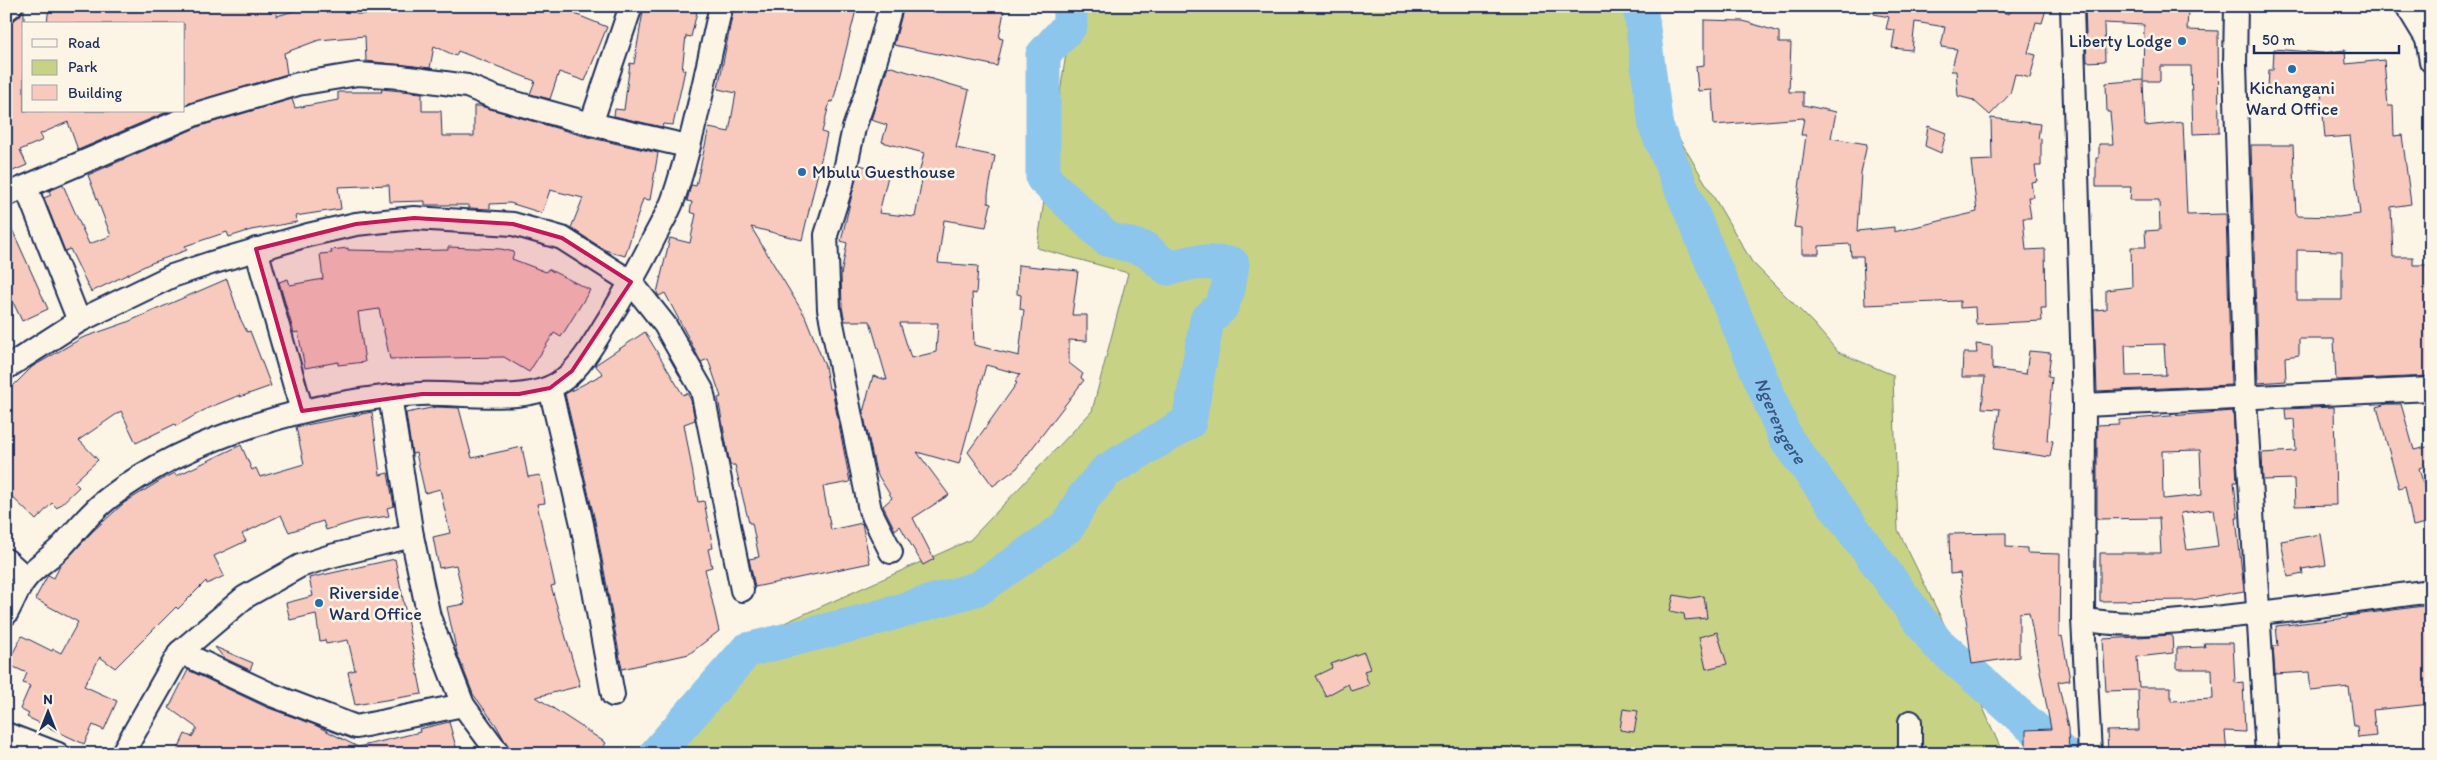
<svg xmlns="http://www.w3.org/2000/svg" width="2437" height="760" font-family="Itim,sans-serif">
<rect width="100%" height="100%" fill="#fcf5e5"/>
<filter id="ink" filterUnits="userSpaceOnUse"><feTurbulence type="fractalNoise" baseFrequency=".02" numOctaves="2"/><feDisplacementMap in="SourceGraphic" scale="10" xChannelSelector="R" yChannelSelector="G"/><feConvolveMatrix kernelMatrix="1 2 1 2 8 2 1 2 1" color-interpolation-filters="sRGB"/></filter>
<g filter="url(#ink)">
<!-- green -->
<polygon fill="#c7d285" stroke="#718072" points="1073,6 1629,6 1653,94 1752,262 1813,323 1838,352 1893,375 1898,530 1969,675 2003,754 649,754 744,641 970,540 1092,411 1128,273 1037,248"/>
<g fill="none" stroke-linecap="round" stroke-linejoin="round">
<!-- river -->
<g stroke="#8dc6ec" stroke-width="35">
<path id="s1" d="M1640 6 1656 127 1786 439 1936 642 2063 754"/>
<polyline points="656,754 747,650 862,622 979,588 1068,526 1083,498 1106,471 1189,422 1207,320 1221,307 1228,289 1232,264 1194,262 1168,268 1145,249 1107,239 1043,178 1043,55 1070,25 1070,6"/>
</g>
</g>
<!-- building -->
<g fill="#f8cabe" stroke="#1b2f5e" fill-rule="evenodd">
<polygon points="49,6 276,6 277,16 310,6 354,6 356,14 384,14 385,6 578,6 575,14 607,27 585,81 559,72 550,99 530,94 535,81 458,51 456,56 434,46 430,68 366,61 365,36 319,40 284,53 287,74 184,105 184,24 47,24"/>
<polygon points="644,6 669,6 697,12 691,37 686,36 682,70 685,70 673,125 663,124 662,127 614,116 615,109 624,110 630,63 634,64"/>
<polygon points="734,6 857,6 833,102 830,101 822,132 827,134 802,240 751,227 805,316 825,366 829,389 832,389 850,482 823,487 831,530 862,523 870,563 755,587 749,559 759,557 752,523 749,523 735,465 730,465 718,398 721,397 708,359 701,362 665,293 659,296 657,293 670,238 690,243 696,214 690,212 692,202 687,201 691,185 696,186 709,128 729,132 736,93 718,89"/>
<polygon points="904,6 1005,6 999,38 1003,39 997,66 894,45"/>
<polygon points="1875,6 1983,6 2009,14 2013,6 2047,6 2042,23 2036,22 2028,53 2036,55 2030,78 2015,74 2010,94 1990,115 1973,100 1958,96 1956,71 1951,71 1957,49 1941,47 1945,27 1915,22 1912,50 1892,48 1895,30 1886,29 1889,17 1874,14"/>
<path d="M2085 6 2188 9 2187 30 2218 31 2219 133 2193 134 2191 66H2160V81H2143L2145 126 2183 122 2187 215 2226 214 2231 385 2097 391 2094 310 2106 309V290L2132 287 2131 247H2146L2145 231 2160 230 2159 200H2130L2131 187H2096V158H2099V144H2113L2110 112H2107L2106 83 2143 80 2144 25 2104 23 2105 61 2087 62ZM2164 344 2166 375 2126 376 2125 345Z"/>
<polygon points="24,7 24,111 169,111 78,150 68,122 40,134 43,140 20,150 27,165 6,174 6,32 11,22 20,16"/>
<polygon points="1704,20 1743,21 1779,32 1779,43 1791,43 1789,92 1803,92 1803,105 1836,112 1831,138 1867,144 1861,173 1857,231 1894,227 1894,232 1977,212 1971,161 1992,160 1991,118 2040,124 2038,139 2041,138 2041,166 2035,166 2037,181 2031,182 2033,197 2028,197 2031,218 2023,218 2026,250 2045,249 2046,308 2041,308 2042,321 1976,324 1975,307 1960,308 1960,301 1865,305 1863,256 1851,256 1850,244 1819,246 1819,254 1802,254 1802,228 1794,227 1806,135 1801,135 1804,118 1714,125 1712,90 1698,91 1696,66 1704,65"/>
<path d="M2274 49 2323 53 2345 50 2346 64 2384 60 2388 106H2393L2394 136 2402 135 2411 204 2391 207 2393 257H2413V265H2431V376L2336 380 2334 339H2299V355L2285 357 2286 381 2258 383 2251 145H2293L2296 216 2339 217 2360 214 2350 136 2325 138 2321 91 2268 88 2269 70H2273ZM2297 250 2342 251V300H2297Z"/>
<path d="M888 66 969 90 956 148 995 156 988 194V203L991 204 986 227 944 220 938 263 978 266 976 294 972 293 974 345 1019 356 1024 310 1020 309 1021 295 1017 294 1018 265 1078 271 1072 315H1087V341L1069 340V363L1083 374 1081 378 1084 380 1017 468 993 486 968 452 1017 383 1015 382 1020 374 986 365 959 464 917 452 949 495 913 518 934 559 923 565 900 526 895 530 883 506 892 498 876 472 863 412 873 376 887 380 870 321H845L842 307 841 275 847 243 841 241 859 165 889 172 879 213 915 217 923 174H919L924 153 882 142 887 125 871 120ZM900 323H938L936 352 911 358Z"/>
<polygon points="381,89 422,93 422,111 441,111 442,136 474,136 474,106 480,106 587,137 658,153 650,200 643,199 625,256 605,250 571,228 583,198 550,190 542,213 510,203 490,204 490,209 469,208 469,205 425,205 425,201 390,202 389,185 338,187 341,209 295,216 297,222 251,230 229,237 227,232 185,246 187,250 149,264 91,292 70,249 65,251 44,198 51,195 49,191 63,185 89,244 111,236 88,175 200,126 292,99 295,108 338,100 338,92 382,92"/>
<polygon points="1928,126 1946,133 1941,153 1925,146"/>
<polygon points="6,216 48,309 22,321 12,300 6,303"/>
<polygon points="448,247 501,249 514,252 512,259 546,272 548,269 590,290 561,337 554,333 529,372 504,357 390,359 379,309 358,312 365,362 338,365 338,362 305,368 298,332 294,333 279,282 288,279 290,285 323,279 320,254 332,253 331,250 348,248 348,250 397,251 448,250"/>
<polygon points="227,279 240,318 247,332 250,331 271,386 240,397 240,395 208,408 176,426 175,424 136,443 121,411 79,440 98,460 74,482 79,487 57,508 52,503 36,520 6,491 6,393 32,367 82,338 125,323"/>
<polygon points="645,332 683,395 687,393 691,400 695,420 684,424 698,502 704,501 713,548 708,549 712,567 705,569 719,631 689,654 622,669 595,521 565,394 603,374 595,365"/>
<polygon points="1976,344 1992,346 1992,369 2026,374 2029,351 2051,353 2048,376 2052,377 2047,440 2053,441 2050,457 1994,449 2000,409 1982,408 1985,377 1962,377 1963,353 1977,353"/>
<polygon points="2386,404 2401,404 2414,450 2431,446 2431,464 2419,468 2428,502 2431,501 2431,522 2413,526 2405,486 2399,488 2377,407"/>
<polygon points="436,407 459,408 472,458 522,447 528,477 540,475 545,503 537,504 555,585 551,586 580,686 536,697 606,743 599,754 512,754 496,725 473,694 457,653 447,607 465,604 456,565 439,568 433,537 450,533 440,489 425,493 416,453 412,454 406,413"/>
<polygon points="2334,407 2336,505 2295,506 2294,479 2263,480 2262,453 2296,451 2294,419 2286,420 2285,409"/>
<path d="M2233 411 2237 482H2234L2238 518H2236L2244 591 2192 600 2100 601V553H2161L2159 518 2097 519V425L2119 424V420ZM2200 450 2202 495 2163 499 2162 451ZM2213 509 2218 546 2187 550 2181 513Z"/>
<polygon points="372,412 380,475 388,473 394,506 387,508 389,516 359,520 326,530 323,521 289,532 281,515 242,534 246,541 214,556 224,576 207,584 206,581 178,609 176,607 115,668 100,657 84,686 117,701 104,730 93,725 84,744 27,717 29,714 20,709 30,686 23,683 27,673 7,664 22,636 52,651 53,649 61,653 78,622 35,599 48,575 54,578 60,566 93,531 124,503 163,479 175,473 176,476 241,445 252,470 256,468 260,477 304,464 296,427"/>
<polygon points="2006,533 2006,547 2027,548 2027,553 2060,554 2059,637 2062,636 2070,680 2058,682 2068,728 2069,754 2026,754 2026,730 2051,729 2029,612 2019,613 2019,657 1972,664 1960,573 1950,574 1949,534"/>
<polygon points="2321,534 2326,565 2302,569 2303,574 2288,577 2281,541"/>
<polygon points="395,559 422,694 355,705 348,672 355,670 348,640 326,644 325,640 320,641 316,614 290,620 286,603 313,596 309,578"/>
<polygon points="1674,595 1690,598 1704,596 1707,618 1685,620 1684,614 1670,611"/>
<polygon points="2424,606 2431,611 2431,704 2373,710 2376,736 2358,738 2357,726 2354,726 2349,687 2311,691 2309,672 2275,674 2273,646 2278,646 2276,626 2347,618 2347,616"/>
<polygon points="1717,632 1727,664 1706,669 1699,637"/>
<polygon points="2172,635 2173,653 2137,657 2139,687 2171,687 2171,701 2213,699 2212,669 2177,669 2177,648 2205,647 2204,643 2233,643 2235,683 2243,682 2245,732 2225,731 2227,754 2212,754 2212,752 2108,754 2107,731 2139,730 2138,690 2106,691 2103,639"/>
<polygon points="215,647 253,663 250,670 224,658"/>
<polygon points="1364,652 1370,669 1364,671 1369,685 1351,691 1348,684 1326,696 1315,676 1332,668 1331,664"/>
<polygon points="188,670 266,707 315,725 358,747 420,732 419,729 449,722 458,754 176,754 185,734 192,737 197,728 169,708"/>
<polygon points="1623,709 1638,711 1634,732 1620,730"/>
</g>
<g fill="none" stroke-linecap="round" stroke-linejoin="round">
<!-- street casing -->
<g stroke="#1b2f5e" stroke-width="26">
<g id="street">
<polyline points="891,6 867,91 854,128 842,184 826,235 829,309 870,510 891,552"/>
<polyline points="2072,6 2084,405 2083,619 2090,754"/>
<polyline points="2236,6 2235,64 2245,399 2267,754"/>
<polyline points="2407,6 2427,39"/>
<polyline points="2428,6 2427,39 2431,61"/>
<polyline points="6,10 11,6"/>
<polyline points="591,124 631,6"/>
<polyline points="26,187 79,321"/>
<polyline points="6,195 196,114 298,84 358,74 401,77 467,86 494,97 591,124 687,146"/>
<polyline points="256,249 302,411"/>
<polyline points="6,368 79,321 172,276 211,263 308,235 356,224 414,218 513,224 562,238 631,282 665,325 702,390 742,590"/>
<polyline points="550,388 582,524 613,695"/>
<polyline points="390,396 412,536 429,617 463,705 499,754"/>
<polyline points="2084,405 2431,389"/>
<polyline points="6,560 26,578"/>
<path d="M6 614C13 602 18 587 27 577 37 565 52 557 62 546 78 529 91 511 110 497 191 435 319 399 420 394 461 392 531 406 564 379 581 366 594 343 605 325 623 297 639 268 654 238 660 226 668 213 673 200 694 138 706 71 721 6"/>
<path d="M2083 619C2126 628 2168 622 2212 618 2285 611 2358 601 2431 591"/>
<polyline points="180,652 272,695 356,727 463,705"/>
<polyline points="6,734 58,754"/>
<polyline points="122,754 180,652 245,597 300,566 331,556 412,536"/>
<polyline points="1910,754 1910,722"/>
</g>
</g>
<!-- street -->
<use href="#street" stroke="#fcf5e5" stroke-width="22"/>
</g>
</g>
<!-- marked area -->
<path fill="#c2185b" fill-opacity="0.2" stroke="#c2185b" stroke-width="4" stroke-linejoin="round" d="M414 218 513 224 562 238 631 282 572 371 550 388 519 394H422L302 411 256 249 356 224Z"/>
<!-- markers -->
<g fill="#1f6fb2" stroke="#fcf5e5" stroke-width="2">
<circle cx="2182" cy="41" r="5"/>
<circle cx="2292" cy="69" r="5"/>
<circle cx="802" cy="172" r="5"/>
<circle cx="319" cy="603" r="5"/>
</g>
<g text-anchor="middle" stroke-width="5" stroke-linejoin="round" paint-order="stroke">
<!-- poi labels -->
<g font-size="18" fill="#1b2f5e" stroke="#fcf5e5" text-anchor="start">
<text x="2172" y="47" text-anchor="end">Liberty Lodge</text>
<text x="2292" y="94" text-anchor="middle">Kichangani<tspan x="2292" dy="21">Ward Office</tspan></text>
<text x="812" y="178">Mbulu Guesthouse</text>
<text x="329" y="599">Riverside<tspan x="329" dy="21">Ward Office</tspan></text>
</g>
<!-- water labels -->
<g font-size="19" font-style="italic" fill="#385582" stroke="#fcf5e5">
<text dy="7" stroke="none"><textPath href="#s1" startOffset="441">Ngerengere</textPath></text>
</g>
</g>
<!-- margin -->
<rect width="2437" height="760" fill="none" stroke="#fcf5e5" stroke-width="25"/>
<rect x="12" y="12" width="2412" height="735" fill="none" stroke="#1b2f5e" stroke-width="2" filter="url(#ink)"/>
<!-- legend -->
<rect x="22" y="22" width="162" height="90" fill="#fcf5e5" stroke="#a2a6af"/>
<rect x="32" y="39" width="25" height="8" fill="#fcf5e5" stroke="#a2a6af"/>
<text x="68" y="48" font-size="15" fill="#1b2f5e">Road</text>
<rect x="32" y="60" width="25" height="15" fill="#c7d285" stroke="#a2a6af"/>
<text x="68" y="72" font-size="15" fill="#1b2f5e">Park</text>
<rect x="32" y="85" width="25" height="15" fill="#f8cabe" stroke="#a2a6af"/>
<text x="68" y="98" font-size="15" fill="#1b2f5e">Building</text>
<!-- north arrow -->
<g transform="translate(48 712)" stroke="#fcf5e5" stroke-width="4" paint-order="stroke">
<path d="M0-4L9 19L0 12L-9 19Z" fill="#1b2f5e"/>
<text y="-8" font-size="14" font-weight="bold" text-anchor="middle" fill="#1b2f5e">N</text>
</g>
<!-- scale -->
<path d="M2254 45v8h145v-8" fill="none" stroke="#1b2f5e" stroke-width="2.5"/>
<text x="2262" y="45" font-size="15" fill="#1b2f5e" stroke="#fcf5e5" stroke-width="4" paint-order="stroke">50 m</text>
</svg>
